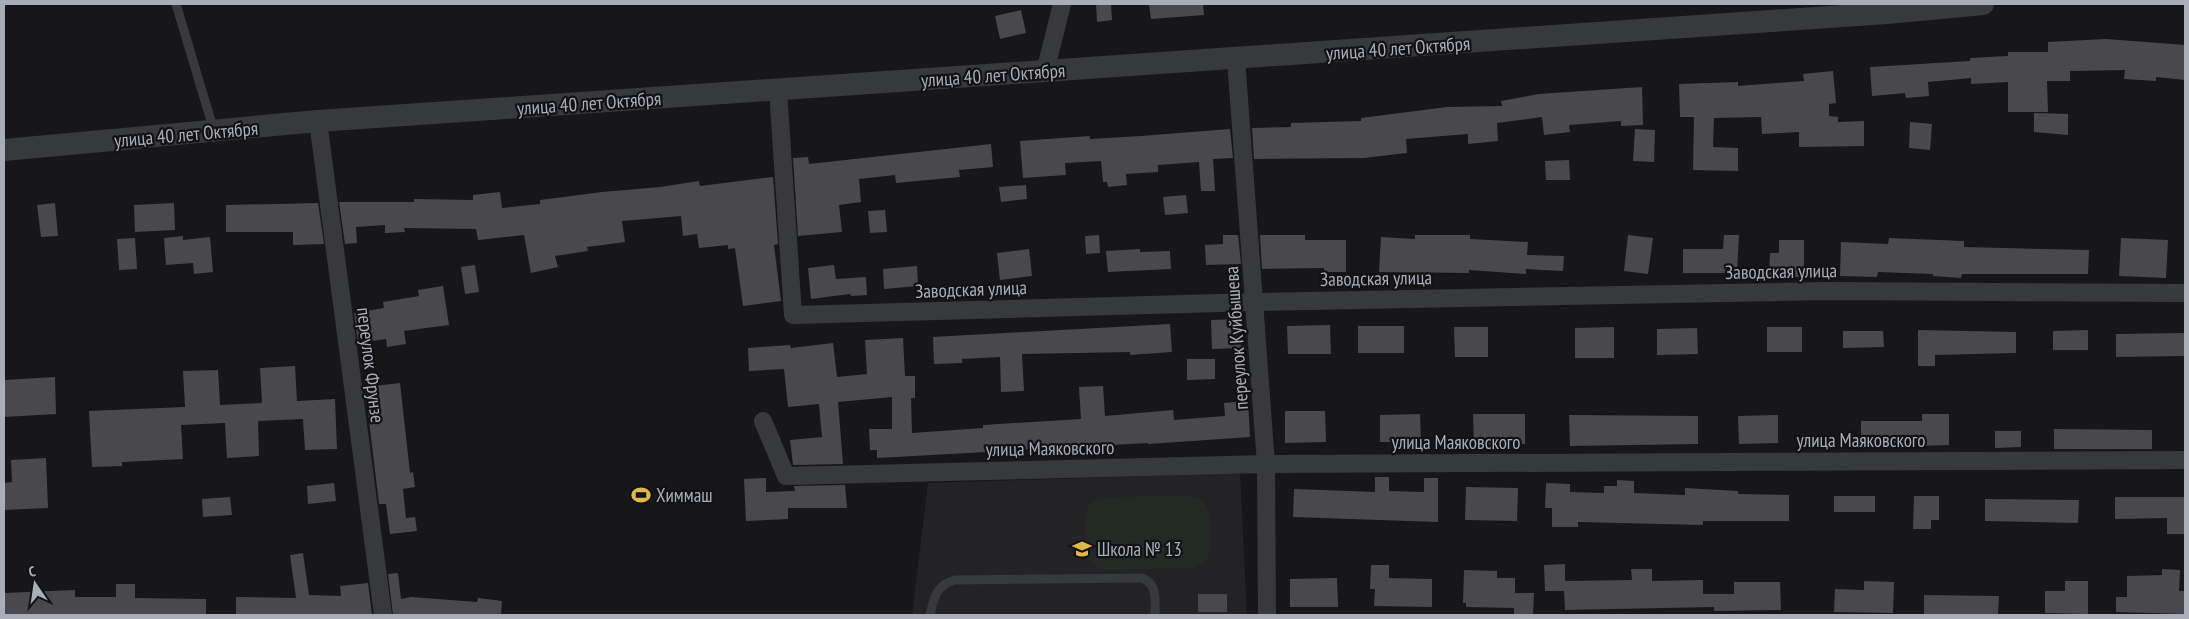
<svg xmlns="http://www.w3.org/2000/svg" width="2189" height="619" font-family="'PT Sans Narrow',sans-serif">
<rect width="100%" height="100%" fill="#171719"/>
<!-- built -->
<polygon fill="#232325" points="1240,473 1247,615 912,615 928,483"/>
<!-- green -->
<path fill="#232a25" d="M1189 496C1210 499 1210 515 1210 533 1210 541 1212 549 1208 557 1205 562 1201 564 1196 568L1107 570C1086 566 1085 552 1085 534 1084 515 1085 501 1106 497Z"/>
<!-- building -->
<g fill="#49494d">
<polygon points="1096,4 1111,4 1112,20 1097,22"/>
<polygon points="1149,4 1203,4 1204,15 1151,19"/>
<polygon points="1021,10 1026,33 1000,39 995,16"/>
<polygon points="2106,39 2185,45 2185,80 2156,77 2156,81 2124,79 2125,70 2070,71 2070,81 2047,81 2048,112 2008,112 2008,82 1971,84 1971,78 1928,82 1929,96 1906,98 1905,93 1872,96 1870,67 1970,61 1970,58 2008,56 2008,52 2048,52 2048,42"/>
<polygon points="1833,71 1836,103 1829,104 1829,116 1838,117 1838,122 1864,121 1864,146 1799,147 1799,132 1762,134 1761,117 1714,118 1713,147 1738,148 1738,171 1693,170 1694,117 1680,117 1679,84 1738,82 1738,86 1804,81 1803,74"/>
<polygon points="1642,87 1643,125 1621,126 1621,121 1569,125 1570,132 1544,135 1542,117 1497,123 1498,141 1468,144 1468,134 1406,139 1407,153 1364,158 1254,159 1252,128 1291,127 1291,123 1361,121 1361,118 1447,107 1502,106 1501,101 1539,94"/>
<polygon points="2034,113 2068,114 2068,135 2034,132"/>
<polygon points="1910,122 1932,124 1930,150 1909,148"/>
<polygon points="1230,129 1233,158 1213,159 1215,191 1201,191 1199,162 1158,165 1158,172 1126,174 1127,185 1108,187 1107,182 1103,182 1101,161 1065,163 1066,175 1023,178 1020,141 1090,136 1090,139 1141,136"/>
<polygon points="1635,129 1655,130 1654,162 1633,161"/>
<polygon points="991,144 993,167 959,170 960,177 896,183 895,175 859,179 861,202 839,205 842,232 798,236 793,158 808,157 809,164"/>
<polygon points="1569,160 1570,180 1546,180 1545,161"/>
<polygon points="773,177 778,244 774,245 781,301 743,306 735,248 728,249 728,245 699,248 697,234 683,236 681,216 622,221 625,242 587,247 588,251 555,256 558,267 531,273 524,235 478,240 476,229 404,228 405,232 385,233 385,225 356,227 357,243 345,244 339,202 414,202 414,199 473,200 473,195 500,192 502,208 540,204 540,200 602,192 660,187 699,181 700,186"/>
<polygon points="1026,185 1027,199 1001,202 999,187"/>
<polygon points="1186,195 1188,213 1165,215 1163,197"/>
<polygon points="55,203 58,236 41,237 37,205"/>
<polygon points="174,203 175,230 135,232 134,205"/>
<polygon points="318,203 324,244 293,245 293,232 226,232 226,205"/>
<polygon points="885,210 887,232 870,233 868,211"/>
<polygon points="1099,235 1100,253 1086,254 1085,236"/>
<polygon points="1223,235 1238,235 1241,264 1206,265 1205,245 1223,244"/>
<polygon points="1260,235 1305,235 1305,240 1346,240 1346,272 1324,272 1324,268 1262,269"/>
<polygon points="1415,235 1470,235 1470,239 1528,242 1527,255 1564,256 1563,271 1526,269 1526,274 1469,270 1469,273 1379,272 1381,237 1415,239"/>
<polygon points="1628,235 1653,238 1648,274 1624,271"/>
<polygon points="1724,235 1739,235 1737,273 1683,273 1683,249 1723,249"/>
<polygon points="183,236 183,240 210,237 213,272 194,274 193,263 166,265 164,238"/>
<polygon points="135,238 137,269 119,270 117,239"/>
<polygon points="1889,238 1964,241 1964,247 2089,250 2088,274 1962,274 1961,278 1933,276 1933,274 1878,272 1877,277 1840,276 1841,242 1888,244"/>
<polygon points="2121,238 2168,240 2166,278 2119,276"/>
<polygon points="1779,240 1804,240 1804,277 1769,277 1770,253 1779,253"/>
<polygon points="1029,249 1032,276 1000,280 997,253"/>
<polygon points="1140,249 1140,252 1170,251 1171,269 1108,272 1106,251"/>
<polygon points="475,265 479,292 465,294 461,267"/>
<polygon points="834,265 836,279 866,277 867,295 851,296 850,294 811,299 808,268"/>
<polygon points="917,266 918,286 884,289 883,269"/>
<polygon points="443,286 449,325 404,331 406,344 387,347 386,339 358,343 354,313 384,308 383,302 419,296 418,290"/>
<polygon points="1239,319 1241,348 1212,349 1211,320"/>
<polygon points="1170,324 1172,352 1130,355 1130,352 1022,354 1024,391 1001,392 1000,357 962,359 962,363 934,364 933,337"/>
<polygon points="1330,325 1331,354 1288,354 1287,326"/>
<rect x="1358" y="326" width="46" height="27"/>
<polygon points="1454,327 1488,327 1488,357 1455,357"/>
<polygon points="1614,327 1614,358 1575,358 1575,328"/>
<rect x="1767" y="327" width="35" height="25"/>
<polygon points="1697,328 1698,354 1657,355 1657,329"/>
<polygon points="1918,330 2016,332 2016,353 1935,355 1935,366 1918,366"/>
<polygon points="2088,330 2088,350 2053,350 2053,331"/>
<polygon points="1843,331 1883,331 1884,347 1843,348"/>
<polygon points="2185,333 2185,356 2116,357 2116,334"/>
<polygon points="903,338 905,376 915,376 915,398 911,398 912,433 983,428 983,425 1081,419 1079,387 1103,386 1105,416 1173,410 1174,420 1225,416 1224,403 1248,401 1250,437 1148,444 1148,443 877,458 877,450 870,450 869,429 892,429 892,397 838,402 843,464 793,465 790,440 822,437 819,404 788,407 784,369 749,371 748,348 790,345 791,348 833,343 837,377 867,374 865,340"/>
<polygon points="1187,359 1215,359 1215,379 1187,380"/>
<polygon points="295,366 297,401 335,399 337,449 305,450 303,419 258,421 259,456 227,458 225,423 181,425 183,459 122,462 122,466 92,467 89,411 185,407 183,371 218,370 220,405 262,403 260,368"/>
<polygon points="55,377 56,414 4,417 4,380"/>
<polygon points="400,383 410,473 413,472 415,487 403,489 406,518 415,517 417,531 390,534 386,504 379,504 365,387"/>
<polygon points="1285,411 1325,411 1326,442 1285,443"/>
<polygon points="1420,414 1421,442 1380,442 1380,415"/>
<polygon points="1473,414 1525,414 1525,444 1474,445"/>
<polygon points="1922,414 1949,414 1949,445 1861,448 1861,421 1922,421"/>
<polygon points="1569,415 1698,416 1698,444 1570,446"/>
<polygon points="1778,415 1778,443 1739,444 1738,416"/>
<polygon points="2054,429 2152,430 2152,449 2054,449"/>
<polygon points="1995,431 2021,431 2021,447 1995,448"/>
<polygon points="46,458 48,508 4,510 4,483 12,482 11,460"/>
<polygon points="1375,477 1389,477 1389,491 1424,492 1424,478 1438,478 1438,522 1293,517 1294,489 1375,492"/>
<polygon points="766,478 766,492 795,491 794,486 845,485 847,508 788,508 788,519 746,521 744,479"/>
<polygon points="1617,480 1634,481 1634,493 1685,495 1685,488 1738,491 1738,494 1789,495 1789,521 1703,521 1703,525 1578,522 1578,527 1552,527 1552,508 1545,508 1546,483 1570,484 1570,492 1604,493 1604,486 1617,486"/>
<polygon points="334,483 336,501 308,504 307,486"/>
<polygon points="1466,487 1518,488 1517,521 1465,520"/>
<rect x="1834" y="496" width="41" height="16"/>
<polygon points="1914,496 1939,496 1939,520 1931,520 1931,529 1913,529"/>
<polygon points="230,497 232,515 203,517 202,499"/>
<polygon points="2115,497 2185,497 2185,534 2167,534 2167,518 2115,519"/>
<polygon points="1985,499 2079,500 2078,523 1985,521"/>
<polygon points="303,553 309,595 341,596 340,586 368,583 372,615 236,615 236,597 296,598 290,555"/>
<polygon points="1565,564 1565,581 1632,580 1631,569 1652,569 1652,581 1703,580 1703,594 1734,594 1734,582 1780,582 1781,610 1714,611 1714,607 1565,610 1564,591 1545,591 1544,565"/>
<polygon points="1371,565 1389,565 1389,578 1432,579 1432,607 1374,606 1375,589 1370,589"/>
<polygon points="2162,569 2180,570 2179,591 2185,591 2185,614 2116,612 2116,597 2127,597 2127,576 2162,575"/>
<polygon points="1464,570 1497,571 1497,578 1515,578 1515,593 1534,593 1533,615 1514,615 1514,608 1466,607 1466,603 1463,603"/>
<polygon points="398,573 401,599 411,597 477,602 478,598 502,601 501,615 393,615 388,574"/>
<polygon points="1337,578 1338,607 1290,607 1290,579"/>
<polygon points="1864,581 1894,582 1893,613 1834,612 1835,589 1864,590"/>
<polygon points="2065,581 2088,581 2088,614 2045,613 2045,591 2065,591"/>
<polygon points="116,584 135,584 135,598 206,599 206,615 4,615 4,593 75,590 75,597 116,597"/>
<rect x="1198" y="594" width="29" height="18"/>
<polygon points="1924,595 1999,596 1998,615 1924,615"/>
</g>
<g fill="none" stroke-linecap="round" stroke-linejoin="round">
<!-- service -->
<g stroke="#38393d" stroke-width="9">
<polyline points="176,4 214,131"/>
<path d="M930 615C934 598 936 585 955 580L1142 578C1158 584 1155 601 1155 615"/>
</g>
<!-- minor -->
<g stroke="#38393d" stroke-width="18">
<polyline points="1236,59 1266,464 1267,615"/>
<polyline points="1045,72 1062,4"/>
<polyline points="778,90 793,315 1255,302 1827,291 2185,293"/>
<polyline points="318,121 383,615"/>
<polyline points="763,421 786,476 1266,464 2185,460"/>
</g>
<!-- tertiary -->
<polyline stroke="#38393d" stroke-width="22" points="4,150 318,121 1887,13 1983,4"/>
</g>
<!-- icons -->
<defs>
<g id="stadium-bare" transform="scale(1.5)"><path d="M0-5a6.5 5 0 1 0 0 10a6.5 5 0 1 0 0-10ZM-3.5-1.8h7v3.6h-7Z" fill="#e0b748" stroke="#121214" stroke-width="2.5" paint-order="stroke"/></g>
<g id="school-bare" transform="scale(1.5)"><path d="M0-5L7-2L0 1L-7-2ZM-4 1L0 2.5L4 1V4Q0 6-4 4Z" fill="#e0b748" stroke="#121214" stroke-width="2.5" paint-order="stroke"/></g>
</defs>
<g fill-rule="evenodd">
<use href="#stadium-bare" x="641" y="495"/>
<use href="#school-bare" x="1082" y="549"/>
</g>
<g text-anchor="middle" stroke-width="4.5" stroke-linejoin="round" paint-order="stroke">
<!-- street labels -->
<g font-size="19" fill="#aaadb7" stroke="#121214">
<text transform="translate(1398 48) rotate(-4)" y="7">улица 40 лет Октября</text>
<text transform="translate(993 75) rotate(-4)" y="7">улица 40 лет Октября</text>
<text transform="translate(589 103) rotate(-4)" y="7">улица 40 лет Октября</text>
<text transform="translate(186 134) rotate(-5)" y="7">улица 40 лет Октября</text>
<text transform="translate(1781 271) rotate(-1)" y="7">Заводская улица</text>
<text transform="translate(1376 278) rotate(-1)" y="7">Заводская улица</text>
<text transform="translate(971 289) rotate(-2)" y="7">Заводская улица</text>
<text transform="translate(1236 338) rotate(-94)" y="7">переулок Куйбышева</text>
<text transform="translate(371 365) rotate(83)" y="7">переулок Фрунзе</text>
<text x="1861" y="447">улица Маяковского</text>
<text x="1456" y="449">улица Маяковского</text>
<text transform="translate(1050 448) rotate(-1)" y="7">улица Маяковского</text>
</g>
<!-- poi labels -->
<g font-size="19" fill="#aaadb7" stroke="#121214" text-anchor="start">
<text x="656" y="502">Химмаш</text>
<text x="1097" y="556">Школа № 13</text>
</g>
</g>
<!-- border -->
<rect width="2189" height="619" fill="none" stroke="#aaadb7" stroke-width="10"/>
<!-- north arrow -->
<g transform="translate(35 584) rotate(347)" stroke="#121214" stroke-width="4" paint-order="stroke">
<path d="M0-4L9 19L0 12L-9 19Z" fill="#aaadb7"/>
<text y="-8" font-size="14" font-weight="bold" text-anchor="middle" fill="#aaadb7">С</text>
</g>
</svg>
